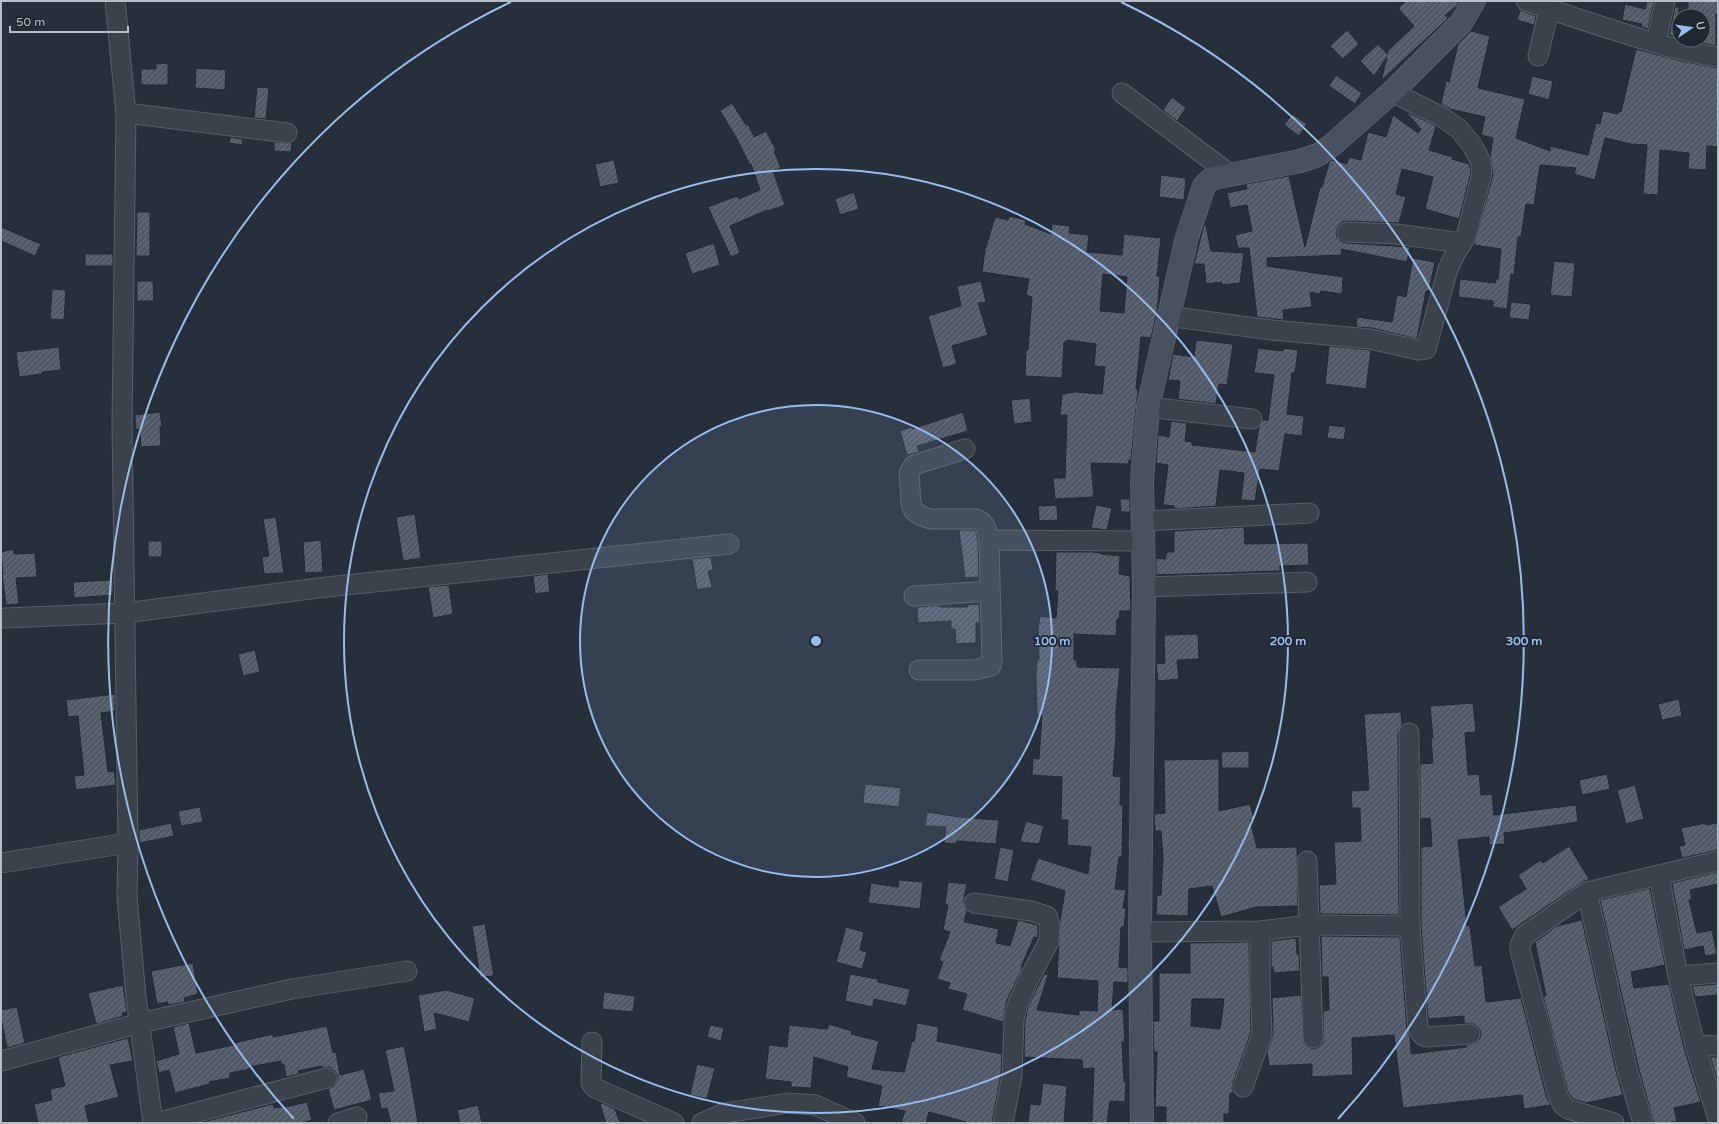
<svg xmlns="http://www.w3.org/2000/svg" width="1719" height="1124" font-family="'Varela Round',sans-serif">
<defs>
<pattern id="building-hatch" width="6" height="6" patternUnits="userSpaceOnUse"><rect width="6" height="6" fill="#505b67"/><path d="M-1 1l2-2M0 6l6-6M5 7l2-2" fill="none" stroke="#67717b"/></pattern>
</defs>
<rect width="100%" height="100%" fill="#26303b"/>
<!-- building -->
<g fill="url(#building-hatch)" stroke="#212932" fill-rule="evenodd">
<polygon points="1406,1 1459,1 1457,6 1445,15 1448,18 1381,81 1387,57 1374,76 1360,61 1378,44 1387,54 1388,51 1414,26 1398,8"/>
<polygon points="1647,1 1654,1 1648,29 1641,27 1642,24 1622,20 1625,4 1645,9"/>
<polygon points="1688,1 1718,1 1718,14 1716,14 1716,46 1687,40 1703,40 1703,16 1688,16"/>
<polygon points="1675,7 1679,7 1679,38 1669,35"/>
<polygon points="1520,10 1536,16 1534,25 1517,20"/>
<polygon points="1347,30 1359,44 1343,59 1330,46"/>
<polygon points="1471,31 1490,36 1478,88 1525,99 1516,138 1550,151 1550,146 1588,155 1596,123 1600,124 1603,111 1618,114 1619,111 1621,112 1636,49 1681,61 1718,68 1718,147 1707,146 1706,170 1688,169 1689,153 1660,150 1658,195 1643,194 1647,145 1631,144 1605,138 1595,180 1574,174 1576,168 1540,165 1534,205 1526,204 1521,237 1518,237 1514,275 1511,274 1507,309 1493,307 1493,301 1458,297 1460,279 1495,283 1496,279 1498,279 1501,249 1474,245 1493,175 1490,157 1493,138 1481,135 1485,117 1450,109 1441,104 1446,81 1449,82 1458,44"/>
<polygon points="168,63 168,85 141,85 141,69 156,69 156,64"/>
<polygon points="196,68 226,70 225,90 195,88"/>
<polygon points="1336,75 1362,93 1355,104 1329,86"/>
<polygon points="1532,76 1553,81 1549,100 1528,94"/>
<polygon points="257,87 269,88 266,119 254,118"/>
<polygon points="1172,97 1186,108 1177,121 1163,110"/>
<polygon points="732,103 746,125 748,124 754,137 766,131 776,150 774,151 781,168 773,171 785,205 768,211 767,210 730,226 740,253 731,257 708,207 737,196 739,199 760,190 751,164 750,165 736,137 720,111"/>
<polygon points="1405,111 1436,126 1429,150 1453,157 1452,159 1469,164 1471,172 1459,219 1425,209 1433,177 1402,169 1396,194 1406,197 1399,223 1347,221 1342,222 1338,226 1336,232 1337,237 1341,241 1346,243 1410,247 1407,262 1341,249 1342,255 1267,258 1267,266 1343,277 1342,294 1321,291 1320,294 1310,292 1312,307 1283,310 1284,320 1257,317 1249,248 1238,248 1235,235 1252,231 1247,205 1230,208 1227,193 1247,189 1246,184 1289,176 1305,247 1320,187 1322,187 1329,163 1332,160 1347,164 1349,157 1361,160 1368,132 1386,137 1393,115 1418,133 1421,129"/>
<polygon points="1292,114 1307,124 1299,136 1284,125"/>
<polygon points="230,137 243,139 242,145 229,143"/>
<polygon points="274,142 292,143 291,152 274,151"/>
<polygon points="614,160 619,183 600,187 595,164"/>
<polygon points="1161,175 1186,178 1184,200 1159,197"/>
<polygon points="854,192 859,209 840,215 835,199"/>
<polygon points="137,212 150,212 150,256 136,256"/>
<path d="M1009 216 1026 220 1025 224 1051 234 1052 224 1070 226 1069 233 1089 235 1087 252 1122 255 1124 234 1161 238 1157 276 1160 277 1157 312 1151 338 1141 337 1136 389H1138L1131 460H1129L1128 464 1091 463 1094 497 1055 499 1053 478H1065L1067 415H1060L1062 394 1075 392 1102 394 1105 367 1094 366 1096 344 1067 340 1066 342H1064L1062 378 1025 376 1026 350H1028L1032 297 1026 295 1029 279 982 272 985 250 995 217 1008 220ZM1103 274 1127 277 1124 313 1100 311Z"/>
<polygon points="1204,225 1206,225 1211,251 1244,253 1240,283 1222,285 1222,282 1206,284 1204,264 1194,264"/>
<polygon points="1,227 41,244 35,256 1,241"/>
<polygon points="714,243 720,265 692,274 685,253"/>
<rect x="85" y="254" width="28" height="12"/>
<polygon points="1413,258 1435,262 1429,291 1426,291 1417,339 1372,328 1356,327 1357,317 1392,322 1397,295 1406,297"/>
<polygon points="1554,261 1575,263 1572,297 1550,295"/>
<polygon points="137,281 153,281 154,301 137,301"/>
<polygon points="981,281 986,302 978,303 988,335 952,346 957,364 943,368 928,316 961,306 957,286"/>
<polygon points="52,289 66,290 64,320 50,319"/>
<polygon points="1511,302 1531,304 1529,320 1509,318"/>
<polygon points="1196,340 1233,344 1227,385 1219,384 1216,404 1178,399 1180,381 1168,380 1173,354 1194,357"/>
<polygon points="1329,346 1371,350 1366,389 1325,384"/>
<polygon points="59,347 61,370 42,372 42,374 19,377 16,352"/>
<polygon points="1258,348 1283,351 1283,348 1298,350 1295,373 1292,373 1287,414 1304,416 1302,436 1285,434 1279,471 1260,469 1255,501 1241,500 1244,473 1220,470 1216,506 1174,509 1174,506 1163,505 1168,465 1156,463 1158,435 1169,437 1171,421 1187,423 1185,441 1192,442 1192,445 1255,452 1259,427 1263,420 1268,420 1274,375 1254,373"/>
<polygon points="1030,398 1032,422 1014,424 1011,400"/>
<polygon points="160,412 162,427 160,427 161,446 141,447 140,429 136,430 135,415"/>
<polygon points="963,412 968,431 917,446 919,452 907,455 900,431 912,427 912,429"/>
<polygon points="1329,425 1346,427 1344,440 1327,438"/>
<polygon points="1120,499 1130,499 1130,512 1121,512"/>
<polygon points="1057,505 1058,520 1039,521 1038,506"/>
<polygon points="1096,505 1112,508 1107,530 1091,528"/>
<polygon points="415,514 421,558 403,561 396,517"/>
<polygon points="276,517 284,573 264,574 262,557 269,556 263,519"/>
<polygon points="1244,527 1245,544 1308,543 1309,565 1280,566 1280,571 1156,575 1156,558 1165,559 1167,552 1174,552 1174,531"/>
<polygon points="959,530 974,530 976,532 978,541 979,577 965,578"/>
<polygon points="321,540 323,572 305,573 303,542"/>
<rect x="148" y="541" width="14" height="16"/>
<polygon points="13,549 14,554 35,553 37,577 16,578 19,604 6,605 2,574 3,574 1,552"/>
<polygon points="1056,552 1092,552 1102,553 1101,554 1120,556 1119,574 1130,576 1131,611 1120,611 1119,619 1117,619 1116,636 1074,634 1074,660 1077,660 1077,667 1120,668 1116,710 1116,735 1113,776 1121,777 1120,805 1123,805 1122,857 1119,857 1115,889 1126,890 1123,908 1126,908 1124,927 1121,927 1119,967 1128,968 1128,983 1114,982 1112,1010 1123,1009 1125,1042 1122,1042 1124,1082 1126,1082 1125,1102 1110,1101 1107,1123 1092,1123 1094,1068 1083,1069 1082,1060 1024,1057 1025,1021 1028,1007 1044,974 1048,975 1037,1010 1079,1015 1079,1010 1097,1011 1098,981 1057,978 1060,921 1065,891 1030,880 1038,858 1088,874 1091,847 1067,845 1068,820 1061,820 1062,777 1032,775 1033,758 1039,759 1042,715 1037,715 1036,676 1037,660 1039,660 1038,629 1040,616 1056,618 1058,591 1055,591"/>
<polygon points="711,557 713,570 708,571 712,587 697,590 692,559"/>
<polygon points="548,574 550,592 535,594 533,576"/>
<polygon points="113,580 113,595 74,598 73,582"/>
<polygon points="449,585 453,614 433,618 428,587"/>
<polygon points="979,604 980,623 976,623 976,643 956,644 955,629 951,629 951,621 918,623 917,607 940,605 940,607 967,607 967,605"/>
<polygon points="1198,634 1199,659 1177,660 1179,679 1158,681 1156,664 1165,663 1164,635"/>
<polygon points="255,650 260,672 243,676 238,654"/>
<polygon points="115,694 115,711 101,713 108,772 114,771 116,785 76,790 74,776 84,775 78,716 68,717 66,700"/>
<polygon points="1679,699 1682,716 1662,720 1658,704"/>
<polygon points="1473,703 1476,732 1465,733 1468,775 1479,774 1481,795 1492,794 1494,815 1576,805 1578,822 1504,833 1505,844 1489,845 1489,837 1458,840 1467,926 1470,926 1475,966 1482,965 1486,1002 1521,998 1547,1099 1551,1105 1524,1109 1522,1095 1403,1108 1394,1035 1352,1038 1353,1075 1312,1077 1312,1064 1269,1066 1267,1052 1273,1034 1272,998 1301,995 1304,1043 1308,1047 1313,1049 1319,1047 1323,1043 1323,1011 1329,1010 1328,977 1322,977 1321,936 1400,937 1407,1030 1410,1036 1411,1054 1467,1047 1466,1045 1476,1043 1480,1039 1481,1033 1479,1028 1474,1024 1464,1023 1464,1016 1428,1019 1421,926 1421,847 1432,846 1430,818 1420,819 1420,764 1433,763 1431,739 1433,738 1430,706"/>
<polygon points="1401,712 1402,725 1398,733 1399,915 1320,914 1319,885 1336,884 1334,842 1361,841 1360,808 1352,808 1351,791 1369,790 1364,714"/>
<polygon points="1249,751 1249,768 1222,768 1221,752"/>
<polygon points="1219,759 1219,811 1250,804 1254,819 1250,820 1257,848 1297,847 1298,906 1256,907 1221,917 1212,886 1189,889 1188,916 1156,915 1157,895 1161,895 1163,857 1161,831 1155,831 1154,814 1165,813 1164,760"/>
<polygon points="1607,774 1610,789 1582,795 1579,780"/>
<polygon points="865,784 901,788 899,807 863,803"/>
<polygon points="1635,785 1644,819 1626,824 1617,790"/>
<polygon points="200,807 203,822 181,826 178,811"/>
<polygon points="927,812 959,817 999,820 996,844 957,841 956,844 944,843 946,827 925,826"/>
<polygon points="1026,821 1044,826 1039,844 1020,842"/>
<polygon points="171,823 174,836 139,843 139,830"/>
<polygon points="1706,823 1706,825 1718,823 1718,850 1682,858 1679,846 1685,845 1681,828"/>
<polygon points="1569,846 1589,879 1581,883 1512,930 1498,907 1526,889 1518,875 1541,860 1543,863"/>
<polygon points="1000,847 1014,850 1008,882 994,879"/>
<polygon points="1718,872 1718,884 1690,890 1692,899 1689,900 1697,933 1712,930 1717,954 1705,956 1703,946 1684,950 1672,883"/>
<polygon points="899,880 923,882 920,909 868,903 871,883 898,887"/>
<polygon points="948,882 967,884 963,902 967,911 964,922 999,929 996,943 1010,946 1018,920 1038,925 1038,938 1034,937 1021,967 1023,967 1007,1000 1003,1022 962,1010 967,994 948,989 950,983 937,979 943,962 939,960 950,932 943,930 948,905 945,904"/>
<polygon points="1650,888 1665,965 1631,972 1634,988 1669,984 1684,1048 1701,1102 1674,1108 1677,1121 1668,1123 1654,1123 1638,1066 1600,900"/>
<polygon points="1582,920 1616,1071 1623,1095 1586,1103 1573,1099 1568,1092 1543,996 1546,996 1535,942 1557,926"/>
<polygon points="485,924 494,976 480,977 472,926"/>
<polygon points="846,927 864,932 860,950 867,952 862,969 836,962"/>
<polygon points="1296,938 1297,954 1299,954 1300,971 1274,973 1273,967 1271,967 1271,941"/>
<path d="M1249 942 1251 1032 1233 1083 1232 1089 1234 1093H1230L1229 1114H1224V1123H1166V1107H1155L1157 1052H1154L1153 1021H1159V973H1190V943ZM1192 999H1224L1220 1029 1191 1026Z"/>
<polygon points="193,963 198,994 184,998 185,1002 168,1005 168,1002 157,1004 151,971"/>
<polygon points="850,974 878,979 878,982 910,989 906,1006 874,999 873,1007 845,1001"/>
<polygon points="1718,984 1718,995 1695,997 1692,986"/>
<polygon points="123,985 127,1012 122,1013 123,1016 96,1024 88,993"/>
<polygon points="446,990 475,998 469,1022 434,1013 437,1029 424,1032 418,995"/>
<polygon points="604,992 635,996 633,1012 602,1009"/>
<polygon points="17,1007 25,1043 7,1048 1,1018 1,1010"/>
<polygon points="189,1023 196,1053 234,1045 234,1043 273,1034 273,1037 327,1026 333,1053 336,1052 340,1075 364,1069 372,1100 334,1110 328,1089 334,1086 337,1081 338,1076 334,1070 330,1067 323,1068 322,1066 298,1071 299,1074 286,1077 284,1064 281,1065 281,1061 249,1067 250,1069 230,1073 230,1078 209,1082 210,1084 175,1093 169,1070 159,1073 156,1061 179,1054 173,1027"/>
<polygon points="917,1023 939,1027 937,1041 1002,1054 1001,1074 992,1123 970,1123 929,1112 926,1123 901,1123 905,1111 878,1106 882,1086 846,1077 848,1067 814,1057 811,1088 791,1087 791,1082 765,1079 769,1045 787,1047 789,1025 827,1029 829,1024 852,1031 851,1034 879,1041 872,1069 904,1072 912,1041 914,1042"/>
<polygon points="710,1025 724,1028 721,1041 707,1037"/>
<polygon points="128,1038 133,1061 110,1065 119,1097 85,1106 89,1123 38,1123 34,1104 52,1100 50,1089 65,1086 58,1057"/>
<polygon points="404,1046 409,1070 418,1123 391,1123 387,1108 381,1109 378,1093 394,1091 385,1050"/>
<polygon points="1710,1057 1718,1057 1718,1082"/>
<polygon points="697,1064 715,1068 707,1099 690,1095"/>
<polygon points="1043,1083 1067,1086 1064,1123 1028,1123 1030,1104 1040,1105"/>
<polygon points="307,1102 312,1120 302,1123 199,1123 273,1104 274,1108 290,1106"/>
<polygon points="602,1103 615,1109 620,1123 606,1123 600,1104"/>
<polygon points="478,1105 482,1123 460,1123 457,1110"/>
</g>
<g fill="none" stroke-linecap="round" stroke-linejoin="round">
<!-- street casing -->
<g stroke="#586069" stroke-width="21">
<g id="street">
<polyline points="115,1 126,113 122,425 128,843 127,897 136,997 153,1123"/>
<path d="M1526 1C1560 13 1594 24 1629 35 1658 44 1687 53 1718 57"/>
<polyline points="1656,43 1665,1"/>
<polyline points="1538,56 1549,9"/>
<polyline points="1122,93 1231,175"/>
<polyline points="126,113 287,133"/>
<polyline points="1347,232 1396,234 1462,243"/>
<polyline points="1167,316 1272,330 1370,339 1418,350 1426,349 1448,269 1456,252 1466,237 1482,173 1480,160 1472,145 1459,129 1442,117 1392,92"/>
<polyline points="1148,407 1252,419"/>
<polyline points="1143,521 1309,513"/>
<polyline points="989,540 1142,541"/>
<polyline points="1144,587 1307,582"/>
<polyline points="914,596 990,591"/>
<polyline points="5,618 125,613 318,588 729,544"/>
<path d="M919 670H974L991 666 992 661 989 540C987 531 986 522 976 519H931L921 516 914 511 911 504 909 473 914 465 965 449"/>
<polyline points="1409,733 1410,926 1418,1029 1422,1035 1426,1037 1470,1034"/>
<polyline points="1307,861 1313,1038"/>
<polyline points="1,863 128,843"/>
<polyline points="1659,875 1718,861"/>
<polyline points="1587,892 1627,1069 1643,1123"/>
<polyline points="974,903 1031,911 1047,916 1050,925 1049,941 1031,975 1018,1003 1014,1019 1012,1075 1003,1123"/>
<polyline points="1140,932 1260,931 1309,925 1410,926"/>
<polyline points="1678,976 1718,973"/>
<polyline points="592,1042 591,1083 595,1088 674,1123"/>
<polyline points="1695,1045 1718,1046"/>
<polyline points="1,1061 140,1023 292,989 407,971"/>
<polyline points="1243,1087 1262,1034 1260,984 1260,931"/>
<polyline points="156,1123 327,1078"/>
<polyline points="338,1123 357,1117"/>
<polyline points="702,1123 725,1113 788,1103 815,1105 855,1123"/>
<polyline points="1614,1123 1568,1109 1563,1105 1558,1096 1520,950 1520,945 1525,935 1587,892 1659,875 1678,976 1695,1045 1718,1119"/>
</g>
</g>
<!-- secondary casing -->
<g stroke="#586069" stroke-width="24">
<polyline id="secondary" points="1142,1123 1140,932 1144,587 1142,479 1148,407 1187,237 1204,186 1209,181 1214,178 1300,161 1318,155 1331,146 1392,92 1461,23 1474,1"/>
</g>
<!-- street -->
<use href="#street" stroke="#3a424b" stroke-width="19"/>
<!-- secondary -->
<use href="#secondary" stroke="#48525e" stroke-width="22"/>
</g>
<!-- distance rings -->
<circle cx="816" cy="641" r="236" fill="#94bced" fill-opacity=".12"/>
<g fill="none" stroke="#94bced" stroke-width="2">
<circle cx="816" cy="641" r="236"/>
<circle cx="816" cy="641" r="472"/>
<path d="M294 1119A708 708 0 0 1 511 2M1121 2A708 708 0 0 1 1338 1119"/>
</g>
<circle cx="816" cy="641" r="6" fill="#94bced" stroke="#1f2730" stroke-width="2"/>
<g font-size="12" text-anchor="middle" font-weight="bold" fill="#94bced" stroke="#1f2730" stroke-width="3.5" stroke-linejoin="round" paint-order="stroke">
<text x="1052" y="645">100 m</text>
<text x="1288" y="645">200 m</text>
<text x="1524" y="645">300 m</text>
</g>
<!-- border -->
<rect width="1719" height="1124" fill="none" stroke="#b6bdc7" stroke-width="4"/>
<!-- north arrow -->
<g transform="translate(1691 28) rotate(77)"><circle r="19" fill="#1f2730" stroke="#5b636c"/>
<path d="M0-3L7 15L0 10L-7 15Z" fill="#94bced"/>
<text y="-6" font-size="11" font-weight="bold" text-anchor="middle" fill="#b6bdc7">U</text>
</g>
<!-- scale -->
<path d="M10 26v6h118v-6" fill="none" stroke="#b6bdc7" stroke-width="2"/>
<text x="16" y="26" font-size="12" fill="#b6bdc7" stroke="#1f2730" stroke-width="3" paint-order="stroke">50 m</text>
</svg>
